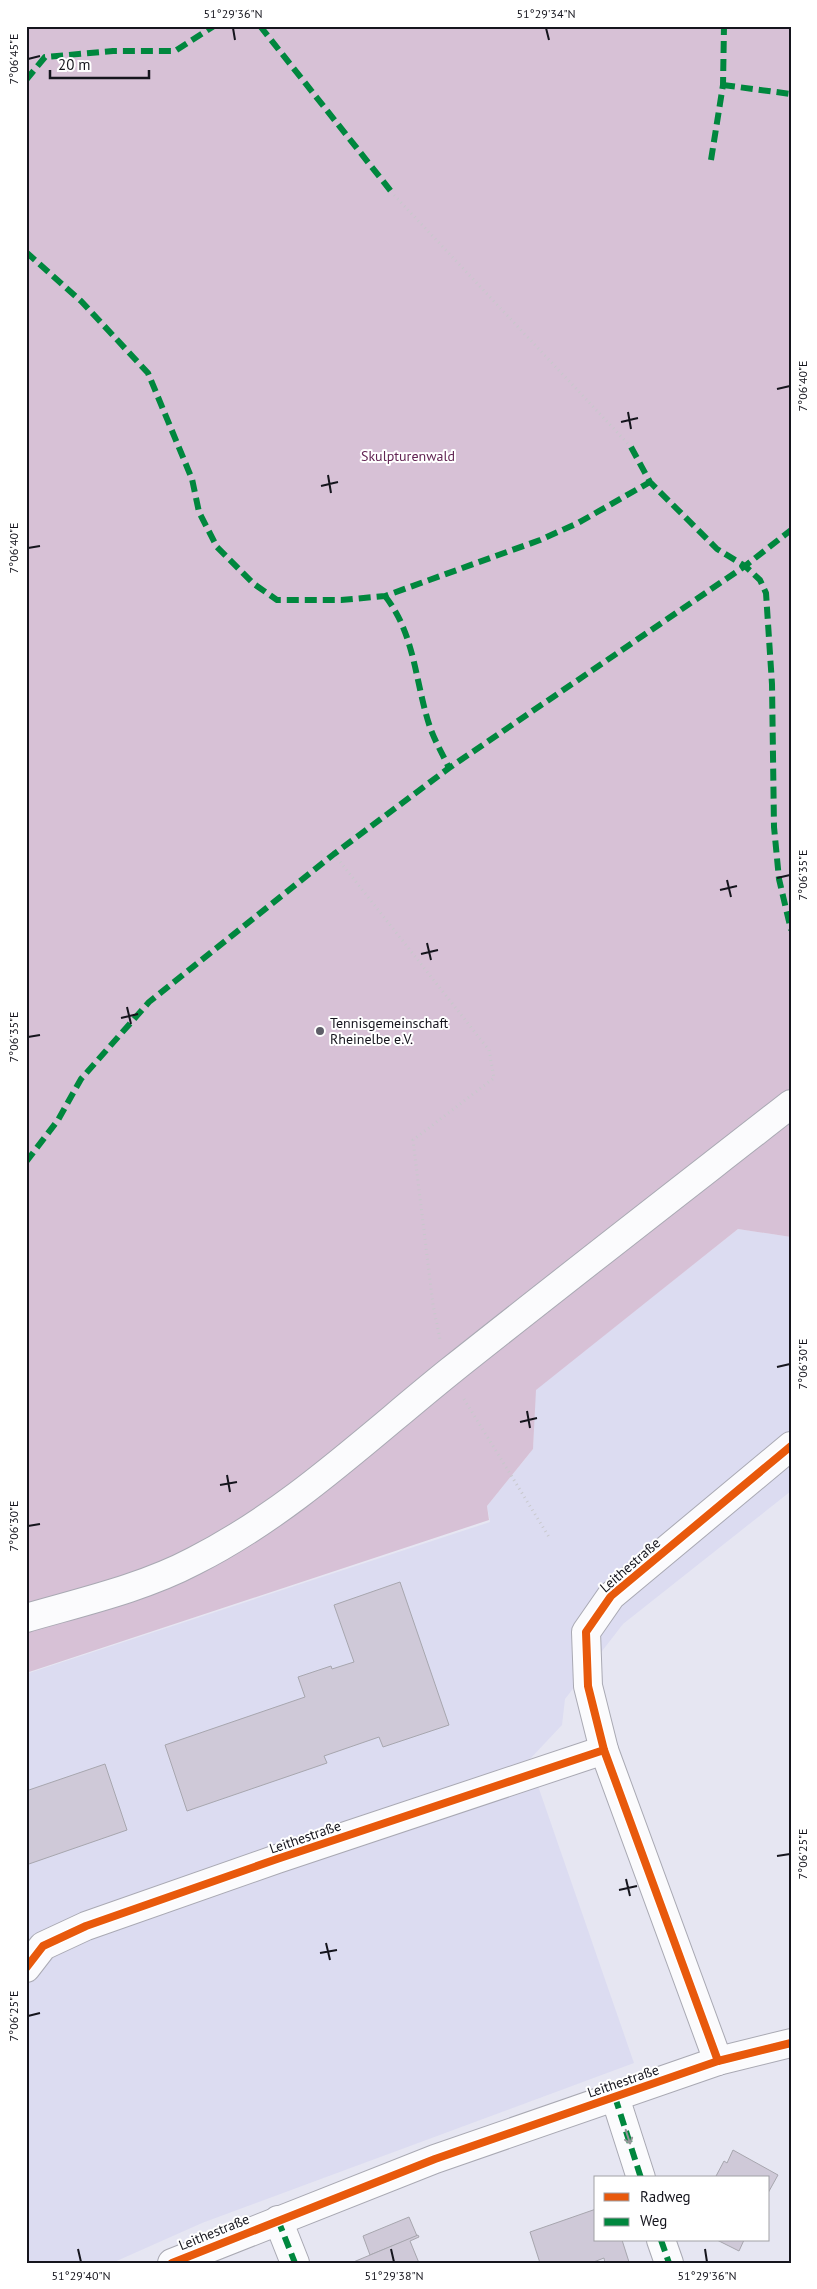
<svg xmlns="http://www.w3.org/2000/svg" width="817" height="2289" font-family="'PT Sans',sans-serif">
<rect width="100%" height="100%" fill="#e6e6f2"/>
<!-- built -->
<polygon fill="#dcdcf1" points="738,1229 791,1237 791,1491 623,1624 565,1699 562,1725 529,1760 634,2063 202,2223 112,2263 26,2263 26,1674 490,1522 487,1506 533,1449 535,1390"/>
<!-- green -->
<polygon fill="#d7c1d6" points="26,26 791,26 791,1237 738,1229 536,1390 533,1449 487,1506 489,1520 26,1673"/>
<!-- building -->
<g fill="#cfc9d8" stroke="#a7a6ae">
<polygon points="400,1582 449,1725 383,1747 379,1737 324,1756 327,1763 187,1811 165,1745 305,1697 298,1677 331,1666 332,1669 354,1662 334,1605"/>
<polygon points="105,1764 127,1830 26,1865 26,1791"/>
<polygon points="733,2150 778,2175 768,2193 768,2178 715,2178 724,2161 727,2163"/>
<polygon points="596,2209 596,2240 622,2240 629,2262 605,2263 604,2258 591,2263 540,2263 530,2232"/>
<polygon points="409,2217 417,2236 370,2255 363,2236"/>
<polygon points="418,2235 419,2237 410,2241 419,2263 351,2263"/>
<polygon points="717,2240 744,2240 739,2251"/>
</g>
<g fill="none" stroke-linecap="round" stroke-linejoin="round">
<!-- minor casing -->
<g stroke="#a9a9b3" stroke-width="30">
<g id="minor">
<path d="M26 1618C81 1602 143 1588 194 1561 289 1513 367 1438 449 1372 562 1282 677 1193 791 1104"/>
<polyline points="26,1968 43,1946 86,1926 277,1859 604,1750"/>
<polyline points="718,2061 604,1750 588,1686 586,1632 611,1596 791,1446"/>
<polyline points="615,2097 641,2178"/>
<polyline points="278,2220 295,2263"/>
<polyline points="661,2240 669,2263"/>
<polyline points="172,2263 435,2159 718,2061 791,2043"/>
</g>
</g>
<!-- path -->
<g stroke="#c8c8cc" stroke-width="3" stroke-dasharray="1 4" stroke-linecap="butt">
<polyline points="394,195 631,447"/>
<polyline points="334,854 489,1050 494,1078 413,1140 433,1305 440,1339"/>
<polyline points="464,1399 549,1537"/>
</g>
<!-- minor -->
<use href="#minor" stroke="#fbfbfd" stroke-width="28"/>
<!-- quiet -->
<g stroke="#00873e" stroke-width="6" stroke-dasharray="12 6" stroke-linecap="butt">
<polyline points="260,26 394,195"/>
<polyline points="26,80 45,57 113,51 175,51 214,26"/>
<polyline points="723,85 791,94"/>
<polyline points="711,160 723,85 724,26"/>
<polyline points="26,252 81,301 148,373 192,479 199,512 217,547 254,584 277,600 341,600 385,596 540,540 578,523 650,482"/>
<polyline points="631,447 650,482 717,549 745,566 760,580 766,593 772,684 774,827 779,879 791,930"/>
<path d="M385 596C416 635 415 685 431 730 436 743 443 755 449 768"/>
<polyline points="26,1162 58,1120 81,1079 149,1002 334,854 449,768 745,566 791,530"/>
<polyline points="615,2097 641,2178"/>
<polyline points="278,2220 295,2263"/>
<polyline points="661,2240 669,2263"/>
</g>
<!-- cycleway casing -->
<g stroke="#fff" stroke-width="11">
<g id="cycleway">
<polyline points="26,1968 43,1946 86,1926 277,1859 604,1750"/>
<polyline points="718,2061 604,1750 588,1686 586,1632 611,1596 791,1446"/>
<polyline points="172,2263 435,2159 718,2061 791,2043"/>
</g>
</g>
<!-- cycleway -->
<use href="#cycleway" stroke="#e8590c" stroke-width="8"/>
</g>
<!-- one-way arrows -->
<defs><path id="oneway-shaft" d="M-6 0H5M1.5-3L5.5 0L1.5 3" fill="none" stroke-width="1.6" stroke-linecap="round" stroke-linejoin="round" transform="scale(1.25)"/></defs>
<use stroke="#949498" href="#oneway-shaft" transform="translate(628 2137) rotate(72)"/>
<!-- ticks -->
<path fill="none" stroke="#15151d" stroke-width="2" d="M233 28 235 40M546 28 549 40M28 59 40 56M777 389 790 386M628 412 631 429M621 422 638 418M328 475 331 493M321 486 338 482M28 548 40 546M777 878 790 875M727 880 731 897M720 890 737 886M427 943 431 960M421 954 438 950M127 1007 131 1024M121 1018 138 1014M28 1037 40 1035M777 1367 790 1364M527 1411 530 1428M520 1422 537 1418M227 1475 230 1492M220 1485 237 1482M28 1526 40 1524M777 1856 790 1854M626 1879 630 1896M619 1890 637 1886M326 1943 330 1960M320 1953 337 1950M28 2016 40 2013M78 2249 81 2262M391 2249 394 2262M705 2249 707 2262"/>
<!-- markers -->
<circle fill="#5e5e68" stroke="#fff" stroke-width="2" cx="320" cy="1031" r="5"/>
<g text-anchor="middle" stroke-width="4" stroke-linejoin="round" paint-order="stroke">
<!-- park labels -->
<g font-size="14" fill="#622453" stroke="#fff">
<text x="408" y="461">Skulpturenwald</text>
</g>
<!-- poi labels -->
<g font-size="14" fill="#15151d" stroke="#fff" text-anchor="start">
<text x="330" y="1028">Tennisgemeinschaft<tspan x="330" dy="16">Rheinelbe e.V.</tspan></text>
</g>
<!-- street labels -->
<g font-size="14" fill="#15151d" stroke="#fff">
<text transform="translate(630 1565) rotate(-41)" y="5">Leithestraße</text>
<text transform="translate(305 1837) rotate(-19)" y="5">Leithestraße</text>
<text transform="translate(623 2081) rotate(-19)" y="5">Leithestraße</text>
<text transform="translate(214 2232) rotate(-22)" y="5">Leithestraße</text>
</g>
</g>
<!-- border -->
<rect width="817" height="2289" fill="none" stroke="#ffffff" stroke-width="55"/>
<!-- legend -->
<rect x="594" y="2176" width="175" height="65" fill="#ffffff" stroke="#a1a1a5"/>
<rect x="604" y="2193" width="25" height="8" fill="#e8590c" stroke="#a1a1a5"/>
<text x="640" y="2202" font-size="15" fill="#15151d">Radweg</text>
<rect x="604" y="2218" width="25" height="8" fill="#00873e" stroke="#a1a1a5"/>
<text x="640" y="2226" font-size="15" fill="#15151d">Weg</text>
<!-- scale -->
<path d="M50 70v8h99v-8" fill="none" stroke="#15151d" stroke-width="2.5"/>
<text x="58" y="70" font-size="15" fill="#15151d" stroke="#ffffff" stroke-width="4" paint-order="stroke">20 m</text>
<rect x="28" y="28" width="762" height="2234" fill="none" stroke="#15151d" stroke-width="2"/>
<g font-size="12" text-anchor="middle" fill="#15151d">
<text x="233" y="18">51°29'36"N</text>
<text x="546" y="18">51°29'34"N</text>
<text transform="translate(14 59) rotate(-90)" y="4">7°06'45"E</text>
<text transform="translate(803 386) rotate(-90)" y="4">7°06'40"E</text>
<text transform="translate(14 548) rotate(-90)" y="4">7°06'40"E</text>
<text transform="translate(803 875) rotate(-90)" y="4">7°06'35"E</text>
<text transform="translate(14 1037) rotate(-90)" y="4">7°06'35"E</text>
<text transform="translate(803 1364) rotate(-90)" y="4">7°06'30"E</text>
<text transform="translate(14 1526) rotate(-90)" y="4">7°06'30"E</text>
<text transform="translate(803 1854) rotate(-90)" y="4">7°06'25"E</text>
<text transform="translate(14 2016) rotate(-90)" y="4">7°06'25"E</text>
<text x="81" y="2280">51°29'40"N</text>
<text x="394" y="2280">51°29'38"N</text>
<text x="707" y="2280">51°29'36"N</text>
</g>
</svg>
